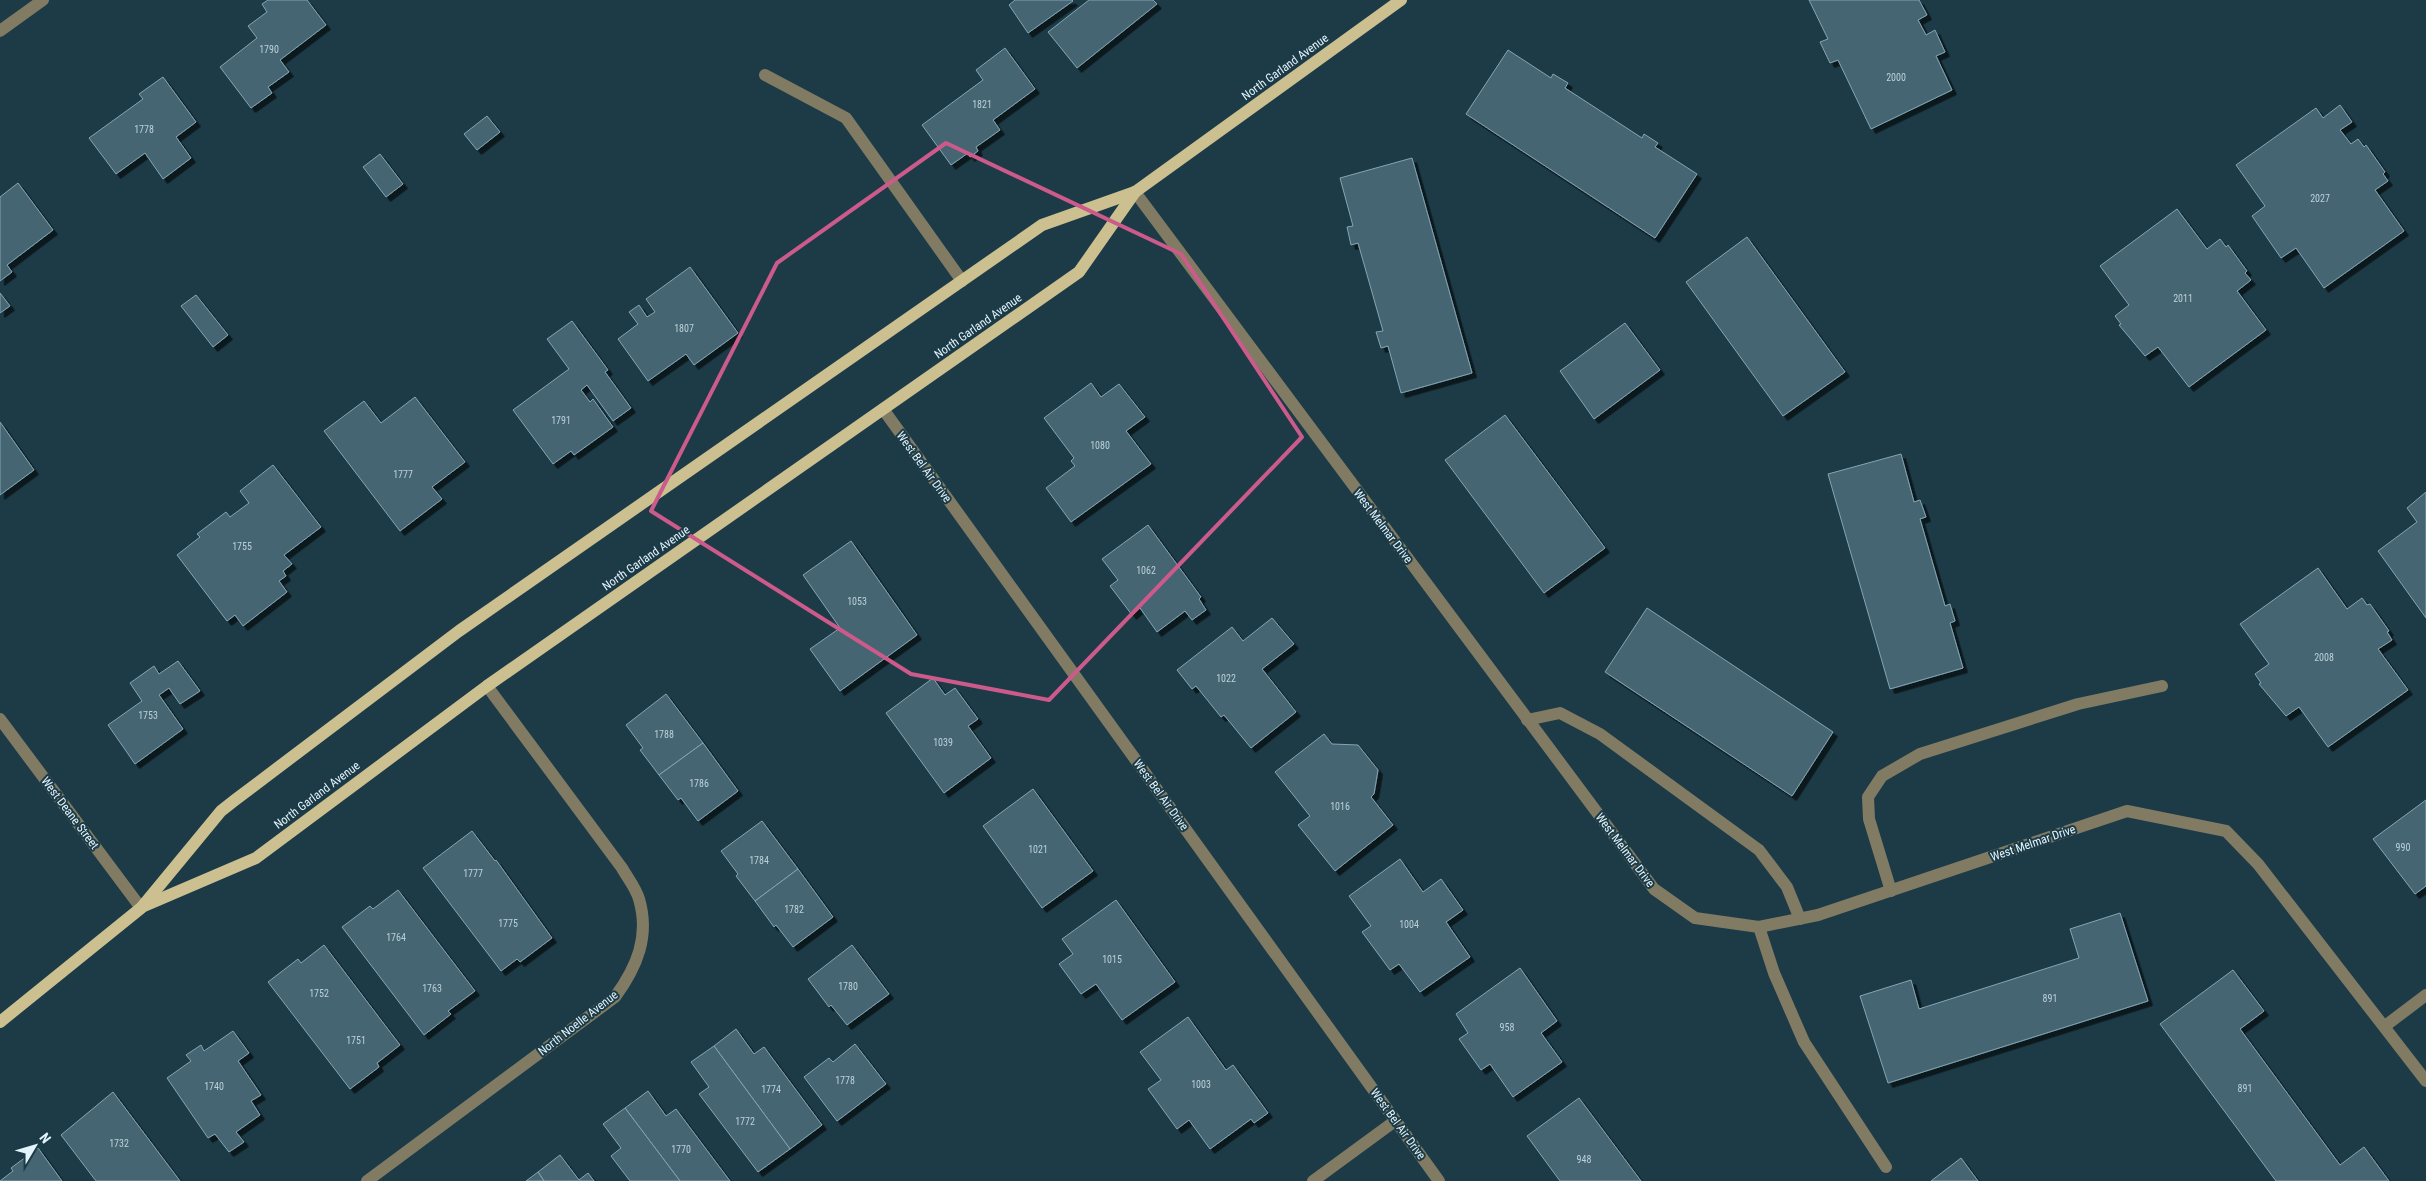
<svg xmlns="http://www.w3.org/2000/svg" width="2426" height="1181" font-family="'Roboto Condensed',sans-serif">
<defs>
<filter id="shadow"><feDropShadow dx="4.5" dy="4.5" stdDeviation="0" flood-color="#0009"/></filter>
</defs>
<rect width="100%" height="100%" fill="#1c3b47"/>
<!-- building -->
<g fill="#456572" stroke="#84a5b4" filter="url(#shadow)">
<polygon points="268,0 307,0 326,25 280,60 289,72 268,87 272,93 251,108 220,67 257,38 248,26 267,12 262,4"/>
<polygon points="1015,0 1072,0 1073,1 1028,33 1009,5"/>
<polygon points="1089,0 1153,0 1157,4 1077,68 1048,32"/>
<polygon points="1809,0 1919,0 1927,15 1918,20 1926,35 1935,30 1945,52 1936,56 1952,90 1871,129 1838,60 1830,63 1820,42 1828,39"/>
<polygon points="1005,48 1035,89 993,120 1000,130 976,147 978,151 970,157 968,153 951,165 922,125 983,80 976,70"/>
<polygon points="1508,50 1551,78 1553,74 1568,83 1565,88 1642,138 1644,134 1658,143 1655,147 1697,174 1655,238 1466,114"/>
<polygon points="163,77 196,122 176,137 191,158 163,179 145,153 116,174 89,138 143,99 139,94"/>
<polygon points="2340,105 2352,122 2340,130 2351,144 2358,139 2364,147 2366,145 2385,172 2383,174 2388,181 2375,190 2404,231 2324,288 2296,248 2281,258 2252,216 2265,206 2236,165 2316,108 2323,118"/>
<polygon points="487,116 500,132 477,150 464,134"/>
<polygon points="380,154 403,184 386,197 363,167"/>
<polygon points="1412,158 1472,373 1401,393 1388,346 1381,348 1376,332 1383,331 1358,243 1351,245 1347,227 1353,226 1340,178"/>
<polygon points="18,183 53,230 7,265 12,272 0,281 0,197"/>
<polygon points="2177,209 2207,249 2220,239 2226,247 2228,245 2247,271 2245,273 2251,280 2237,291 2266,330 2189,387 2158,347 2145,356 2119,325 2121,324 2115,316 2129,305 2100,266"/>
<polygon points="1747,237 1845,372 1783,416 1686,282"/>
<polygon points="690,267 738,333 694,365 686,354 648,381 618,339 638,324 629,312 639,305 647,317 655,312 646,299"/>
<polygon points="0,293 10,306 0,313"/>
<polygon points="196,295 228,335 213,347 181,306"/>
<polygon points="572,321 608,370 605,372 631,408 613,421 587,385 581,390 590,402 593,399 613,427 574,455 571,451 553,464 513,410 569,369 547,339"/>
<polygon points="1625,323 1660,370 1594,419 1560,371"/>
<polygon points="1091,383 1101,397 1119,384 1145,417 1126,431 1151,464 1071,522 1046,488 1075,466 1071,461 1074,458 1044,418"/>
<polygon points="415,397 465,462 432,487 442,499 400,531 324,431 364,401 381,423"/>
<polygon points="1505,415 1605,548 1544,593 1445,460"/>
<polygon points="0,422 34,470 0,495"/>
<polygon points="1901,454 1914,502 1920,500 1926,517 1920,519 1945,606 1950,604 1955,621 1950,623 1963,668 1890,689 1828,474"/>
<polygon points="273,465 321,527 284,555 292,564 283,571 286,576 279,581 287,592 243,626 235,615 227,621 177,555 200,537 197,534 226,512 230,517 249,503 240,491"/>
<polygon points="2426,492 2426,618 2378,551 2417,522 2407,508"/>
<polygon points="1148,525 1201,597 1199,599 1206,610 1192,620 1185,611 1157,632 1140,608 1132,615 1110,586 1118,580 1102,559"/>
<polygon points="851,541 917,635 840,691 810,649 840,628 803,575"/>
<polygon points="2318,568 2347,609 2362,598 2367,605 2370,604 2389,631 2387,632 2392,640 2378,649 2408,690 2328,747 2299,707 2286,716 2259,684 2261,683 2255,674 2269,664 2240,624"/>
<polygon points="1647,608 1833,732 1792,796 1605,672"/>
<polygon points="1272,618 1294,644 1262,669 1296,712 1251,748 1224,715 1221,717 1196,686 1192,689 1177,670 1232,627 1243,641"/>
<polygon points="178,661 200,691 180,704 169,688 159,695 183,729 135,764 108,725 142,701 130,683 154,666 159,674"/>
<polygon points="933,678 945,695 955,688 978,719 968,726 991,758 944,793 886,713"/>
<polygon points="666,694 703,743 659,775 640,750 643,748 626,725"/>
<polygon points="1324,734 1332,744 1358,745 1378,770 1374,794 1371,797 1393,825 1335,871 1298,825 1310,816 1275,772"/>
<polygon points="703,743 738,791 698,821 681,798 678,800 659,775"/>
<polygon points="1033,789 1093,871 1042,908 983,826"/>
<polygon points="2426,800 2426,886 2415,894 2373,839"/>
<polygon points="762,821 798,869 755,901 736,876 738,874 721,851"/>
<polygon points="472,831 495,861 496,860 552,938 520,962 517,959 501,971 423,868"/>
<polygon points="1400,859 1423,892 1441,879 1463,910 1446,922 1470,957 1420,992 1399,964 1390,970 1362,932 1371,926 1349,896"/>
<polygon points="798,869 833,917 793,947 776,925 774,927 755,901"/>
<polygon points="398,890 475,991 448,1011 451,1014 424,1035 342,927 370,906 373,909"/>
<polygon points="1116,900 1175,982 1122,1020 1096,984 1081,994 1059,964 1073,954 1062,939"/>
<polygon points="2120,913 2148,1001 1888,1083 1860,996 1911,980 1919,1009 2079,958 2070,929"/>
<polygon points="324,945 400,1045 377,1063 379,1067 350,1089 268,982 298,959 301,963"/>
<polygon points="852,945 889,994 847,1025 831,1005 829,1007 808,979"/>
<polygon points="1520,968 1557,1021 1541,1033 1562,1062 1513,1097 1490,1064 1481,1070 1459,1039 1468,1033 1456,1014"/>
<polygon points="2233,970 2264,1011 2240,1029 2340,1165 2364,1147 2389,1181 2276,1181 2160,1024"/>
<polygon points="1188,1017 1226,1070 1233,1065 1268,1113 1254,1123 1251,1119 1210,1149 1189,1120 1177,1129 1148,1089 1161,1080 1140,1052"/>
<polygon points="736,1029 754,1054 764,1047 822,1125 790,1149 714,1046"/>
<polygon points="233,1031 249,1053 238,1061 261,1095 251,1101 260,1115 236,1132 244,1142 229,1152 215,1134 208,1138 167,1078 191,1061 186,1055 201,1045 204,1051"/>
<polygon points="855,1044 886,1084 837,1121 804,1077 829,1058 833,1062"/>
<polygon points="714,1046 790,1149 758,1172 699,1094 709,1087 691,1062"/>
<polygon points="648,1091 666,1116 676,1109 730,1181 680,1181 625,1108"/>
<polygon points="113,1092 180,1181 96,1181 61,1135"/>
<polygon points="1579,1098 1641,1181 1560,1181 1527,1136"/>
<polygon points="625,1108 680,1181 630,1181 611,1156 621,1148 603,1124"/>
<polygon points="38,1148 62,1181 0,1181 13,1171 11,1168"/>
<polygon points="560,1155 579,1180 588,1173 594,1181 544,1181 538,1172"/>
<polygon points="1961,1158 1978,1181 1931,1181"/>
<polygon points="538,1172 544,1181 526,1181"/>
</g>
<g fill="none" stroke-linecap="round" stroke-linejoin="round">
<!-- minor -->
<g stroke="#817b64" stroke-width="12">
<polyline points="0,31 43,0"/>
<polyline points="765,75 846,118 962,281"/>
<polyline points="1135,192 1654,889 1695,918 1759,927 1818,915 2127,811 2226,831 2258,864 2426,1081"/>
<polyline points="883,409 1439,1181"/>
<polyline points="0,719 141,908"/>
<polyline points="1527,720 1560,713 1600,734 1759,850 1787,887 1800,919"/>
<polyline points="1891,891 1869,819 1868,797 1882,776 1920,754 2078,704 2162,686"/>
<polyline points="1759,927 1774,973 1804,1042 1886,1167"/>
<polyline points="2385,1026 2426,995"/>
<path d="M367 1181 615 997C637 967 650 936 639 899 636 888 627 877 622 868L487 686"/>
<polyline points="1313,1181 1395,1121"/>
</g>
<!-- major -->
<g stroke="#ccc090" stroke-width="12">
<polyline points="144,906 256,858 487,686 1079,272 1135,192"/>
<polyline points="0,1022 141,908 221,811 235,800 459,631 1042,225 1135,192 1401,0"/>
</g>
</g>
<!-- marked area -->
<path fill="none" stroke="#cc5a8b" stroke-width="4" stroke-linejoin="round" d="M946 143 1181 254 1302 437 1049 700 911 674 651 511 777 263Z"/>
<g text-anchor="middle" stroke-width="4" stroke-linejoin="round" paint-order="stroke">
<!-- number labels -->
<g font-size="10" fill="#bbd0da">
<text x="269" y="53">1790</text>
<text x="1896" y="81">2000</text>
<text x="982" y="108">1821</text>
<text x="144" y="133">1778</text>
<text x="2320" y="202">2027</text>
<text x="2183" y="302">2011</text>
<text x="684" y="332">1807</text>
<text x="561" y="424">1791</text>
<text x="1100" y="449">1080</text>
<text x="403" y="478">1777</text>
<text x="242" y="550">1755</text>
<text x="1146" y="574">1062</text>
<text x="857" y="605">1053</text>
<text x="2324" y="661">2008</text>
<text x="1226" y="682">1022</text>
<text x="148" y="719">1753</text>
<text x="664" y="738">1788</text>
<text x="943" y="746">1039</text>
<text x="699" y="787">1786</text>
<text x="1340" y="810">1016</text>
<text x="2403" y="851">990</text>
<text x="1038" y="853">1021</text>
<text x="759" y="864">1784</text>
<text x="473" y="877">1777</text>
<text x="794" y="913">1782</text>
<text x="508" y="927">1775</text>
<text x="1409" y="928">1004</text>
<text x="396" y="941">1764</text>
<text x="1112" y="963">1015</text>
<text x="848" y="990">1780</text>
<text x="432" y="992">1763</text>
<text x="319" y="997">1752</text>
<text x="2050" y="1002">891</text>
<text x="1507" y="1031">958</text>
<text x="356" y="1044">1751</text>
<text x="845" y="1084">1778</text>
<text x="1201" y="1088">1003</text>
<text x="214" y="1090">1740</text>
<text x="2245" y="1092">891</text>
<text x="771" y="1093">1774</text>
<text x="745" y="1125">1772</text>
<text x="119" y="1147">1732</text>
<text x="681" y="1153">1770</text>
<text x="1584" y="1163">948</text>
</g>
<!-- street labels -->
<g font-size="12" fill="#e2f4fc" stroke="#1c3b47">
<text transform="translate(1285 67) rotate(-36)" y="4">North Garland Avenue</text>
<text transform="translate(978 326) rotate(-35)" y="4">North Garland Avenue</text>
<text transform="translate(924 467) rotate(54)" y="4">West Bel Air Drive</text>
<text transform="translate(1383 526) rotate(53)" y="4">West Melmar Drive</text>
<text transform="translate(646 558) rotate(-35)" y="4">North Garland Avenue</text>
<text transform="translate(317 795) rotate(-37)" y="4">North Garland Avenue</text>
<text transform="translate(1161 795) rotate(54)" y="4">West Bel Air Drive</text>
<text transform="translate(70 813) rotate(53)" y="4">West Deane Street</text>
<text transform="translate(2033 843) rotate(-19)" y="4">West Melmar Drive</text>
<text transform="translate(1625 850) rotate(53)" y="4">West Melmar Drive</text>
<text transform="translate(578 1023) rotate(-38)" y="4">North Noelle Avenue</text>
<text transform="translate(1398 1124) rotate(54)" y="4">West Bel Air Drive</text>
</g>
</g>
<!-- north arrow -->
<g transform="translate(35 1146) rotate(52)" stroke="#1c3b47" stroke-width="4" paint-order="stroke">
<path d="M0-4L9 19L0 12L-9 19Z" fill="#e2f4fc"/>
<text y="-8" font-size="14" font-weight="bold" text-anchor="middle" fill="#e2f4fc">N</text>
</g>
</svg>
